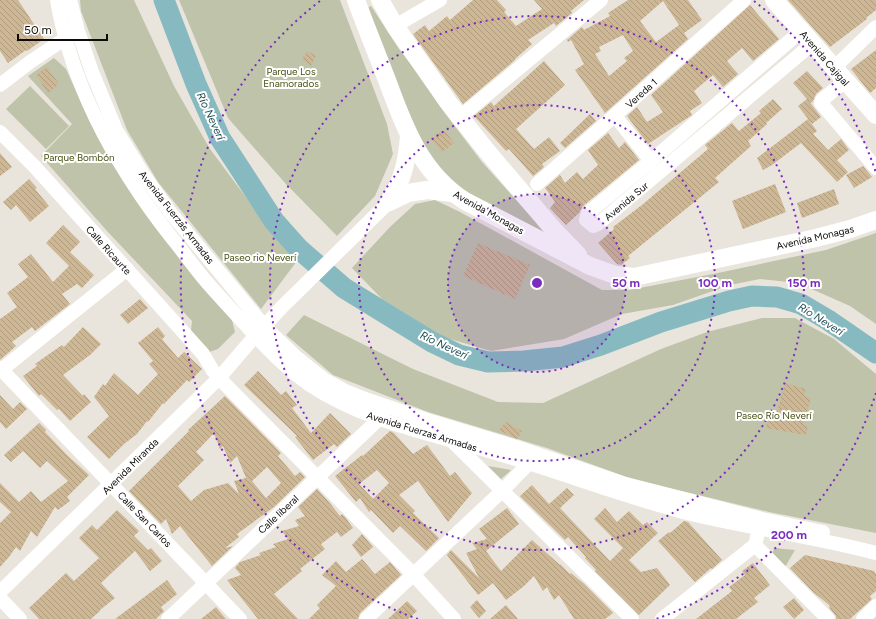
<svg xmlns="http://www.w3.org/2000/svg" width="876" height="619" font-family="Figtree,sans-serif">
<defs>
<pattern id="building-back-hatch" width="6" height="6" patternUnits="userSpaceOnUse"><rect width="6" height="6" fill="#cdb794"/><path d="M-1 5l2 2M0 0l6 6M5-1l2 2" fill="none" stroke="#af9c7e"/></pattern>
</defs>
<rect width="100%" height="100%" fill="#eae5dc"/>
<!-- green -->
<g fill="#bec3aa">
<polygon points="80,0 134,0 174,86 210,149 254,208 303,253 261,309 158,182 127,130 81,11"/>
<polygon points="179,0 340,0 387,124 393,154 375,196 337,236 285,183 228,118"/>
<polygon points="371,6 399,49 424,81 444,112 482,162 550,238 453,185 415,136 365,9"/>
<polygon points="54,58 66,69 92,126 232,320 235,332 218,349 203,354 190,340 192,321 107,231 41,156 72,124 28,76"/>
<polygon points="30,86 69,126 46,149 6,109"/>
<polygon points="435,200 460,212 602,290 629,290 713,274 826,250 876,233 876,324 850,306 798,283 760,279 730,285 673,305 622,314 564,339 491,351 443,337 382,299 352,268 390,227 415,204"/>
<polygon points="304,315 413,369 498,402 543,403 661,349 707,332 762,318 795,318 834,339 876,374 876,533 769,512 632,479 547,448 428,412 333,375 286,335"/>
<polygon points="488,466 511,470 501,479"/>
<polygon points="774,548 795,550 785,567 772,556"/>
</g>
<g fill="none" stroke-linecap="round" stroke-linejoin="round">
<!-- river -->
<polyline stroke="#87bac0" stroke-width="21" points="164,0 196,84 220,138 274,221 299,249 344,288 432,342 459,355 488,362 524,361 563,357 601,345 661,322 729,301 752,296 777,297 801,304 828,320 876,353"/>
</g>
<!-- building -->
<g fill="url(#building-back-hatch)" fill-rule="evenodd">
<polygon points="0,0 18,0 44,39 27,51 26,50 8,63 0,51"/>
<polygon points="473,0 497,0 506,10 504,12 516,26 542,9 534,0 584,0 571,11 572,13 556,26 554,23 528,40 532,44 515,59 515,60 463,104 413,34 425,25 429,31 447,16 450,20"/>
<path d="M628 0H688L702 20 684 33 688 39 605 113 575 70 584 64 571 40 568 42 567 40 582 27 584 30 610 16 608 13ZM663 1 679 25 656 42 640 21ZM623 35 633 51 624 58 627 61 609 76 595 54 601 51 599 47Z"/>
<polygon points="788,0 876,0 876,10 866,18 867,19 830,47"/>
<polygon points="750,5 779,39 753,61 742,48 727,61 738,74 723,87 713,75 694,91 702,103 690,111 692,115 648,144 627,116 637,107 647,122 663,112 651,95"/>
<polygon points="876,50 876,88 870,93 851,69"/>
<polygon points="307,51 316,56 311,66 302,60"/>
<polygon points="544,61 565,85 516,129 534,149 549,137 560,151 542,164 544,167 533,176 509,149 506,151 474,116 491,102 494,106"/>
<polygon points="47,67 59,84 48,93 36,75"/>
<polygon points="807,71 823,88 816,94 813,101 811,103 809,101 821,117 812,124 798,106 807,99 793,83"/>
<polygon points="773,99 782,109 766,123 767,124 748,141 751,146 715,178 719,182 628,256 630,258 621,265 617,264 598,243 614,229 613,227 642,205 708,149 705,145 732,123 739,131 761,113 759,111"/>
<polygon points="590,114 596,121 565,148 560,143"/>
<polygon points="808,119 817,131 813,134 828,150 841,139 849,150 837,160 848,172 837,182 801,143 772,165 763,170 757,158"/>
<polygon points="444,130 454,143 442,152 431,139"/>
<polygon points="608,133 619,148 625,142 639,160 583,206 579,213 566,225 550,208 555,202 545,188 560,175 565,183 577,172 583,179 598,165 588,150"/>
<polygon points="0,153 12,167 0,176"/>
<polygon points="863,166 872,177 854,188 846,175"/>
<polygon points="29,179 37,188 35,189 49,206 30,222 16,205 11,210 3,202"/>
<polygon points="775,184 786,212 743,229 732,201"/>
<polygon points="834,189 839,204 802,218 797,203"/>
<polygon points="63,225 80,242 70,252 94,275 82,288 77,284 62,294 70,304 35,331 32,327 12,342 16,346 0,360 0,319 17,307 7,293 28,277 18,264 31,254 53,282 69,266 46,243"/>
<polygon points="478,243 530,265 515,299 463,276"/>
<polygon points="140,299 148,308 128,324 120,315"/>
<polygon points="83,327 101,344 90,355 63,375 83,396 84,394 91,402 70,421 59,409 57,410 41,394 39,396 23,376 37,366 35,364 62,345 64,347"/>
<polygon points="158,327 165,336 162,339 178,358 184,352 202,369 189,382 187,380 164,404 163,403 148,422 147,421 137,434 124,444 109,459 87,437 109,416 94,397 103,384 105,386 114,373 138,395 158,374 149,364 153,361 138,343"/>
<polygon points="258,371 281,395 286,391 297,405 292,408 311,433 330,413 351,434 337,447 334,444 313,460 295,437 297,436 244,385"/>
<polygon points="785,383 806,389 804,396 811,398 803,425 808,426 806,435 766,428 768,418 775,420"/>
<polygon points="0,395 13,409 20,402 27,409 6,429 0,422"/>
<path d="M225 396 281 453 278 456 295 476 300 472 305 477 274 507 237 534 239 537 225 548 233 546 212 566 180 526 172 534 166 519 161 524 129 491 189 431 188 430ZM214 433 220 449 223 446 230 463 237 456 246 478 234 481 239 494 228 483 204 490 191 501 178 486 204 460 196 452ZM267 467 281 483 266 498 252 481Z"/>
<polygon points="506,422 522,431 517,439 499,430"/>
<polygon points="39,423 46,430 45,432 67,455 89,475 67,497 70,501 58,510 55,507 37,537 31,531 20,551 16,547 9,557 0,567 0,523 11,512 0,502 0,483 19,502 31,491 41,502 68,481 47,461 40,468 23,451 11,462 4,455"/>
<path d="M390 431 394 433 413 454 427 445 450 476 455 472 472 493 448 522 418 481 399 495 415 511 413 513 439 538 426 551 400 526 393 533 371 510 369 512 360 498 356 502 335 476 362 455 363 456ZM377 470 389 483 373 499 359 484Z"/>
<polygon points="532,485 549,504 567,488 574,495 560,508 610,561 623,548 594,519 605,508 617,522 629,511 643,525 647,522 658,533 629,560 641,572 657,568 670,585 639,615 595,571 596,570 585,558 586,557 568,537 565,540 520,496"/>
<polygon points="317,489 329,502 340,516 342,514 345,517 353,528 341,537 337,532 321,544 325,549 300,569 302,571 274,594 298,619 258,619 227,580 241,575 235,568 240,562 261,555 259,553 276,547 273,544 288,539 282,531 299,526 295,520 305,516 298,507"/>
<polygon points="507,508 519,524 486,551 501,571 532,540 560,565 560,564 570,574 571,573 583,583 613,613 605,619 574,619 559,595 554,600 547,587 543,591 534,576 524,586 506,600 493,583 478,595 447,555 451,550 479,578 466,553 477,549 472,543 487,539 479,529"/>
<polygon points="117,510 139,531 134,536 148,550 151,548 162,561 150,571 135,551 101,583 115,598 100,610 100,611 91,619 39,619 29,608 66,573 74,581 99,558 79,538 92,525 97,530"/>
<polygon points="684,521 688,522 722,560 712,569 711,568 695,582 658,541 669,532 670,533"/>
<polygon points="362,534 373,547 361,557 352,545"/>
<polygon points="805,555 874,571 876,574 876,591 870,596 872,599 850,619 836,619 836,616 830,609 829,605 813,592 790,568"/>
<polygon points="362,559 375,574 390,562 401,575 360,613 358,619 309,619 320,608 317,605 336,586 322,575 336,561 346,572"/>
<polygon points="753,563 770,585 754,598 758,602 736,619 696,619 732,591 729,587 745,575 742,571"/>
<polygon points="167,580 177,594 161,607 164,611 156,619 115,619"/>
<polygon points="794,598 804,610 794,619 783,607"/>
<polygon points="477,600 486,611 479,618 470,607"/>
<polygon points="407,601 417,611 408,619 388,619"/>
<polygon points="506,605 518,619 490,619"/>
<polygon points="216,607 226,619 201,619"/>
</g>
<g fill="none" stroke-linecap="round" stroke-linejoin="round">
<!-- minor -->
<g stroke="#fff" stroke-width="14">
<path d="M57 0C72 88 117 168 172 238 183 251 193 266 205 280 217 294 231 309 244 323 264 346 285 368 310 385 364 421 428 433 489 451 554 470 617 494 683 512 747 528 812 536 876 553"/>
<polyline points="70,0 78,31 92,72 116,130 143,174 170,212 264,326 296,357 325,380 345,391 368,400 427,420 516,447 622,483 762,519 823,532"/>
<polyline points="395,26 440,0"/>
<polyline points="801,31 651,161 588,213 586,220 593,226 598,224 812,44"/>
<polyline points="834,68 876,27"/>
<polyline points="845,81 822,100 821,103 876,168"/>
<polyline points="0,85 30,62 72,34"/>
<polyline points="615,116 651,161"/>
<polyline points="460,117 601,0"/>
<polyline points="0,132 35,167 203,354 213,371"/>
<polyline points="537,184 639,94 744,0"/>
<polyline points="0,368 240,619"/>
<polyline points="0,371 127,269"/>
<polyline points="219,378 413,574 454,619"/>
<polyline points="453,442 632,619"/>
<polyline points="755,545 828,619"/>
<polyline points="0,592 219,378 255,336 283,306 389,202"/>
<polyline points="0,598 20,619"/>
<polyline points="168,619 379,419 383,412"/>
<polyline points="366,619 502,491 534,458"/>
<polyline points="662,619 755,545 761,521"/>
<polyline points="863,619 876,606"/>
</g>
<!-- major -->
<g stroke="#fff" stroke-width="18">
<path d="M356 0C366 27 377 54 387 80 404 127 421 173 465 201L590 266 615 275 634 277 816 238 850 229 876 220"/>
<polyline points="380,0 395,26 448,102 486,150 553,229 578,255"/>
<polyline points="774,0 876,115"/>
<path d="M389 202C403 179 407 162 409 136"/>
<polyline points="389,202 408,193 427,190 452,193"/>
</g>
</g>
<!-- distance rings -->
<circle cx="537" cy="283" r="89" fill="#7b2cbf" fill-opacity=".12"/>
<g fill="none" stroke="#7b2cbf" stroke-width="2" stroke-dasharray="2 4">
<circle cx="537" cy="283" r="89"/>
<circle cx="537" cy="283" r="178"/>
<circle cx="537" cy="283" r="267"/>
<path d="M876 393A356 356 0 0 1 656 619M418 619A356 356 0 0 1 320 1M754 1A356 356 0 0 1 876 173"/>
</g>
<g text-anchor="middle" stroke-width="4" stroke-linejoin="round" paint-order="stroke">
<!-- street labels -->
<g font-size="10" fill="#0d0b09" stroke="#fff">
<text transform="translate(825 58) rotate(49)" y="4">Avenida Cajigal</text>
<text transform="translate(641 93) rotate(-42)" y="4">Vereda 1</text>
<text transform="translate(626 201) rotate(-40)" y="4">Avenida Sur</text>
<text transform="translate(489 212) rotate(29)" y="4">Avenida Monagas</text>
<text transform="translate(177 217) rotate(52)" y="4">Avenida Fuerzas Armadas</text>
<text transform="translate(815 237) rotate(-13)" y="4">Avenida Monagas</text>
<text transform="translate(109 250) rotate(48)" y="4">Calle Ricaurte</text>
<text transform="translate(422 431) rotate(17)" y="4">Avenida Fuerzas Armadas</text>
<text transform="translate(130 466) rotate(-45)" y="4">Avenida Miranda</text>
<text transform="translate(278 514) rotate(-43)" y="4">Calle liberal</text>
<text transform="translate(145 519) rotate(46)" y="4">Calle San Carlos</text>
</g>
<!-- park labels -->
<g font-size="10" fill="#485112" stroke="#fff">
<text x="291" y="75">Parque Los<tspan x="291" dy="12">Enamorados</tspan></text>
<text x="79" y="161">Parque Bombón</text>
<text x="260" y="261">Paseo rio Neverí</text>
<text x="774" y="419">Paseo Río Neverí</text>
</g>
<!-- water labels -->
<g font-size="11" font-style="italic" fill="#1b4a4f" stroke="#fff">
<text transform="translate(211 116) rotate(65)" y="4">Río Neverí</text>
<text transform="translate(821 319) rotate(32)" y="4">Río Neverí</text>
<text transform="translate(444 345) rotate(25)" y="4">Río Neverí</text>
</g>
</g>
<circle cx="537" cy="283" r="6" fill="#7b2cbf" stroke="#fff" stroke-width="2"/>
<g font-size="12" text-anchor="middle" font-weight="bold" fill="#7b2cbf" stroke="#fff" stroke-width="4" stroke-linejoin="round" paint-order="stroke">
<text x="626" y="287">50 m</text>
<text x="715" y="287">100 m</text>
<text x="804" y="287">150 m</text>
<text x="789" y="539">200 m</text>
</g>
<!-- scale -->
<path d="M18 34v6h89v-6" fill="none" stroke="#0d0b09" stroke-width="2"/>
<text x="24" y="34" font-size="12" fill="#0d0b09" stroke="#ffffff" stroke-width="3" paint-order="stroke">50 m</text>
</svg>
